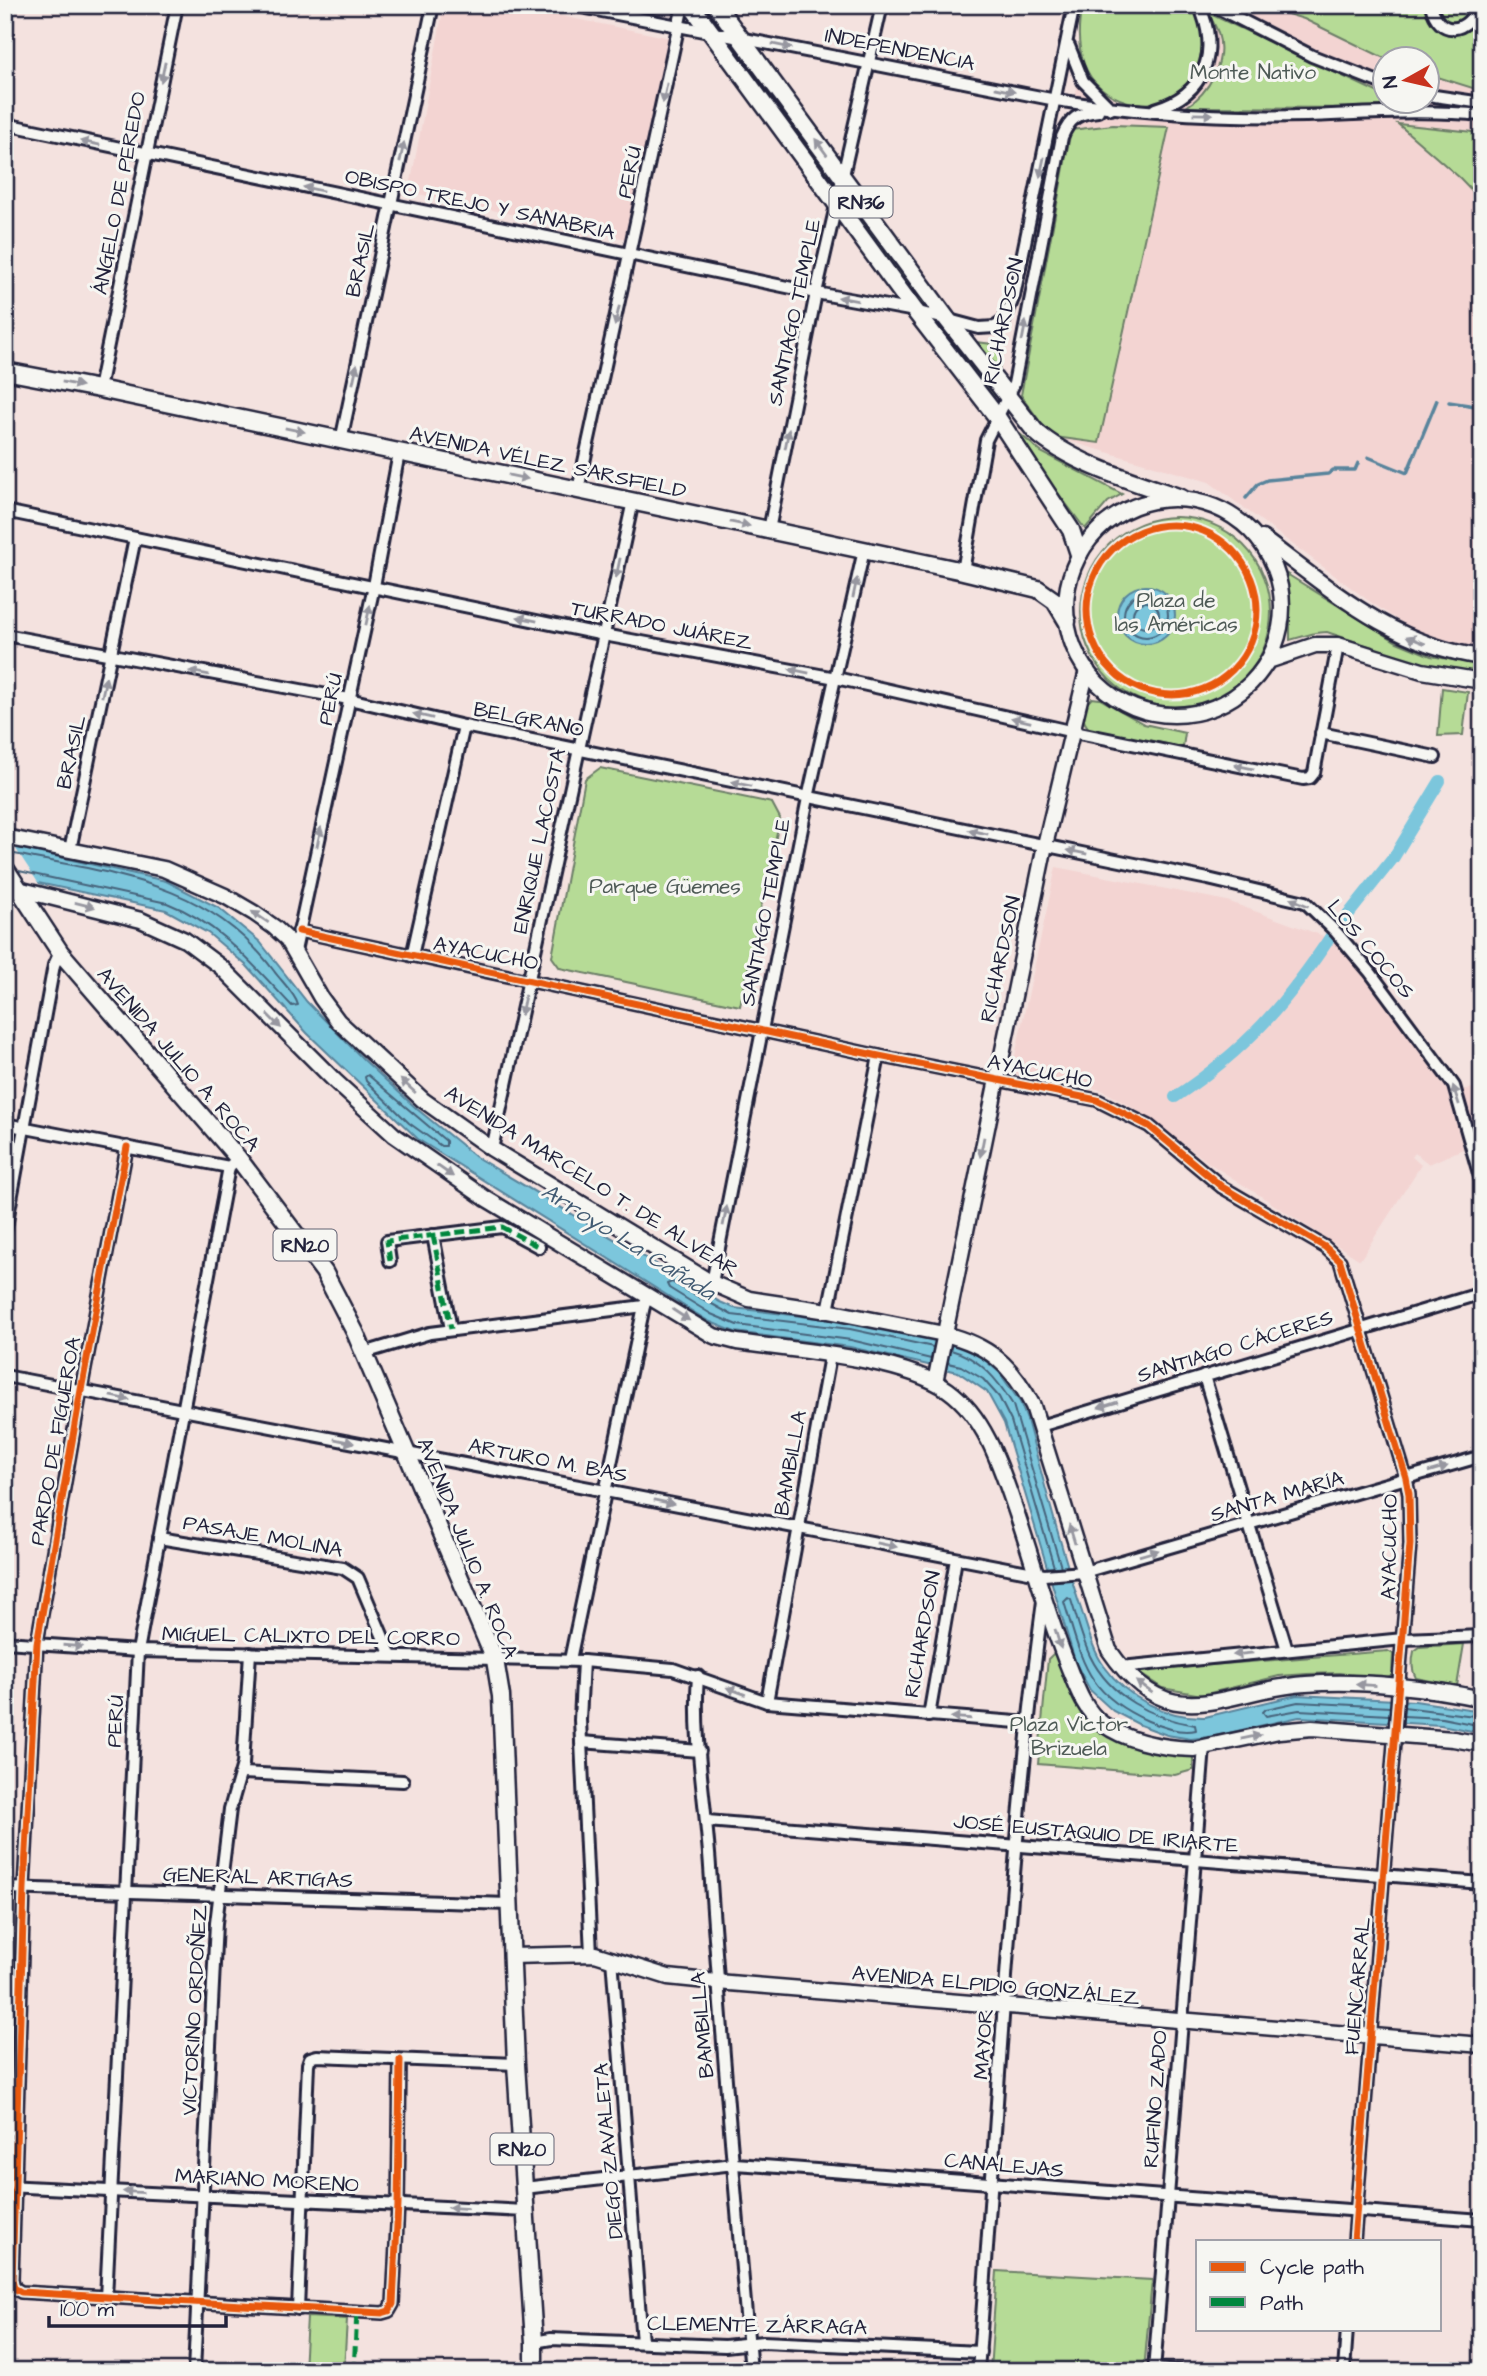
<svg xmlns="http://www.w3.org/2000/svg" width="1487" height="2376" font-family="'Architects Daughter',sans-serif">
<rect width="100%" height="100%" fill="#f4e2df"/>
<filter id="ink" filterUnits="userSpaceOnUse"><feTurbulence type="fractalNoise" baseFrequency=".0143" numOctaves="2"/><feDisplacementMap in="SourceGraphic" scale="14" xChannelSelector="R" yChannelSelector="G"/><feConvolveMatrix kernelMatrix="1 2 1 2 8 2 1 2 1" color-interpolation-filters="sRGB"/></filter>
<g filter="url(#ink)">
<!-- built -->
<g fill="#f3d4d2" fill-rule="evenodd">
<polygon points="444,5 506,5 671,38 626,239 409,192"/>
<path d="M1092 5H1482V652L1461 649 1408 627 1369 601 1209 482 1055 437 1041 423 1021 395ZM1386 60H1428V102H1386Z"/>
<polygon points="1056,867 1227,901 1337,941 1362,972 1447,1089 1463,1149 1429,1164 1415,1153 1412,1157 1421,1165 1360,1260 1209,1163 1150,1118 1102,1090 1019,1075 1012,1070"/>
<polygon points="1482,1087 1482,1159 1459,1090"/>
</g>
<!-- green -->
<g fill="#b6db96" stroke="#6c7e68" stroke-width="2">
<path d="M1082 5H1191L1203 24C1200 31 1203 37 1202 45 1201 60 1194 78 1183 89 1153 117 1098 103 1084 64 1077 44 1078 26 1082 5Z"/>
<polygon points="1258,5 1482,5 1482,91 1428,74 1428,60 1386,59 1304,19"/>
<path d="M1208 13 1381 94 1383 100 1381 106 1376 108 1186 107C1209 93 1227 61 1218 33 1216 26 1211 19 1208 13Z"/>
<polygon points="741,48 836,176 830,182 734,53"/>
<polygon points="1398,124 1482,133 1482,201 1460,178"/>
<polygon points="1113,125 1169,127 1099,443 1055,437 1041,423 1021,395 1071,130"/>
<polygon points="852,202 927,303 919,306 847,211"/>
<polygon points="941,322 999,394 989,400 936,328"/>
<polygon points="976,342 1001,345 999,370"/>
<polygon points="1020,434 1041,452 1122,494 1108,502 1085,529 1016,437"/>
<circle cx="1176" cy="612" r="95"/>
<polygon points="1282,571 1397,642 1431,656 1482,665 1482,676 1437,669 1327,632 1315,633 1290,640 1290,604"/>
<polygon points="1442,688 1468,692 1463,735 1438,736"/>
<path d="M1092 698 1100 699 1144 724 1185 733 1183 747 1091 730C1079 721 1082 707 1092 698Z"/>
<polygon points="600,768 772,803 780,818 740,1006 560,968 552,957 585,779"/>
<path d="M1464 1644 1457 1686 1416 1678C1411 1670 1412 1660 1414 1651L1420 1647Z"/>
<polygon points="1388,1651 1393,1654 1392,1675 1384,1679 1339,1673 1307,1674 1279,1676 1202,1695 1162,1688 1136,1671"/>
<polygon points="1053,1654 1060,1656 1097,1725 1193,1755 1193,1770 1175,1775 1038,1764 1048,1659"/>
<polygon points="997,2271 1152,2280 1144,2371 990,2371"/>
<polygon points="307,2317 347,2319 344,2371 304,2371"/>
</g>
<!-- water -->
<g fill="#7cc6dc" stroke="#58849c" stroke-width="2">
<circle cx="1146" cy="615" r="29"/>
<path d="M5 845 166 881 219 908 260 942 307 1002 364 1060 417 1109 476 1157 720 1302 734 1308 851 1322 955 1344 976 1353 999 1372 1020 1402 1027 1420C1044 1482 1060 1545 1080 1606 1087 1626 1092 1649 1104 1666 1127 1698 1165 1718 1205 1717L1297 1695 1415 1701 1482 1711V1733L1441 1725 1299 1717 1215 1736 1191 1739 1167 1735 1140 1725 1113 1711 1090 1690 1076 1664 1004 1423 987 1392 958 1372 850 1347 735 1332 708 1321 419 1140 307 1033 247 966 208 933 166 910 5 876Z"/>
</g>
<!-- pier -->
<polygon fill="#f4e2df" points="5,842 12,843 41,887 5,879"/>
<g fill="none" stroke-linecap="round" stroke-linejoin="round">
<!-- shore -->
<g stroke="#46647b" stroke-width="2">
<circle cx="1146" cy="615" r="22"/>
<circle cx="1146" cy="615" r="13"/>
<path d="M5 852C109 874 206 879 274 971 281 981 295 993 298 1005L292 1006C254 966 221 924 167 903L19 871"/>
<polygon points="368,1075 446,1141 446,1146 441,1146 409,1123 366,1081 365,1077"/>
<path d="M951 1350C980 1358 998 1380 1013 1405L1061 1567"/>
<polyline points="931,1359 851,1340 737,1325 711,1314 669,1288 667,1284 672,1282 732,1315 850,1329 933,1347"/>
<polyline points="948,1363 961,1366 983,1379 999,1397 1011,1421 1054,1567"/>
<path d="M1068 1598 1071 1600C1077 1618 1082 1639 1090 1656 1110 1697 1152 1718 1195 1725L1196 1730C1181 1734 1162 1727 1148 1721 1085 1693 1083 1662 1064 1602Z"/>
<polyline points="1404,1707 1482,1717"/>
<polyline points="1389,1715 1299,1710 1266,1716 1263,1712 1266,1709 1298,1702 1390,1707"/>
<polyline points="1403,1716 1442,1718 1482,1726"/>
</g>
<!-- stream -->
<g stroke="#58849c" stroke-width="3.5">
<polyline points="1449,402 1482,407"/>
<polyline points="1368,457 1407,473 1437,400"/>
<polyline points="1246,498 1258,484 1267,480 1328,474 1333,470 1355,470 1358,463"/>
</g>
<!-- canal -->
<g stroke="#7cc6dc" stroke-width="12">
<polyline points="1336,930 1394,857 1440,781"/>
<path d="M1175 1097C1246 1050 1286 1004 1333 933"/>
</g>
<!-- minor casing -->
<g stroke="#22223b" stroke-width="16">
<g id="minor">
<path d="M571 5 1056 100C1138 113 1222 118 1306 116 1364 114 1424 109 1482 115"/>
<polyline points="1212,5 1312,56 1386,85"/>
<path d="M1431 5C1439 39 1468 33 1479 5"/>
<polyline points="1069,46 1083,81 1111,109"/>
<polyline points="1428,95 1482,103"/>
<path d="M1155 109C1206 94 1220 52 1199 5"/>
<polyline points="5,124 816,293 915,311 979,328 995,327 1004,321 1014,296 1074,5"/>
<polyline points="99,389 177,5"/>
<polyline points="341,441 433,5"/>
<polyline points="578,490 683,5"/>
<polyline points="5,511 604,635 836,678 1074,732 1303,779 1310,778 1314,773 1338,645"/>
<polyline points="769,530 816,293 882,5"/>
<path d="M963 571 986 440 1014 384 1062 137C1070 118 1078 113 1098 111"/>
<polyline points="5,635 349,699 464,726 1208,879 1305,902 1336,932 1370,972 1447,1076 1454,1086 1482,1184"/>
<polyline points="1321,733 1435,757"/>
<polyline points="70,850 135,538"/>
<polyline points="299,931 879,1056 1097,1100 1149,1126 1222,1187 1325,1247 1340,1261 1406,1478 1409,1494 1410,1544 1354,2241"/>
<polyline points="295,951 374,586 399,453"/>
<polyline points="412,956 464,726"/>
<polyline points="5,1124 229,1167"/>
<polyline points="127,1147 81,1390 37,1643 24,1888 12,2279 14,2288 21,2292 382,2313 389,2311 393,2304 398,2205 400,2060"/>
<polyline points="492,1149 633,501"/>
<polyline points="5,1232 54,965 60,952"/>
<polyline points="433,1235 451,1329"/>
<polyline points="390,1261 387,1241 502,1227 539,1247"/>
<polyline points="712,1283 808,798 864,550"/>
<polyline points="828,1311 879,1056"/>
<polyline points="364,1353 430,1333 644,1306"/>
<polyline points="5,1376 1044,1575 1084,1572 1482,1456"/>
<polyline points="1204,1376 1287,1650"/>
<polyline points="1040,1426 1482,1293"/>
<polyline points="159,1538 343,1568 358,1578 391,1656"/>
<polyline points="5,1642 138,1651 583,1661 673,1669 767,1702 1029,1723"/>
<polyline points="570,1660 644,1306 649,1295"/>
<polyline points="583,1661 580,1720 591,1954"/>
<polyline points="1121,1667 1403,1639 1482,1636"/>
<path d="M698 1676C693 1739 706 1804 710 1867 721 2035 736 2203 751 2371"/>
<polyline points="767,1702 830,1356"/>
<polyline points="929,1716 956,1559"/>
<polyline points="581,1742 700,1751"/>
<polyline points="242,1773 403,1781"/>
<polyline points="707,1821 1482,1883"/>
<polyline points="5,1888 509,1904"/>
<polyline points="612,1958 642,2342"/>
<polyline points="5,2186 526,2211"/>
<polyline points="524,2188 734,2164 750,2165 1482,2220"/>
<polyline points="106,2298 138,1651 229,1167 238,1158"/>
<polyline points="298,2309 308,2064 310,2058 317,2056 516,2064"/>
<polyline points="534,2342 551,2339 725,2346 763,2342 980,2352"/>
<polyline points="1154,2369 1181,2371"/>
<polyline points="194,2371 216,1923 230,1809 243,1764 250,1653"/>
<path d="M978 2371C998 2115 1009 1855 1043 1601"/>
<polyline points="1154,2371 1204,1747"/>
<polyline points="1344,2371 1347,2329"/>
</g>
</g>
<!-- secondary casing -->
<g stroke="#22223b" stroke-width="19">
<g id="secondary">
<circle cx="1174" cy="607" r="108"/>
<path d="M1262 538C1332 590 1392 645 1482 657"/>
<polyline points="1268,661 1315,645 1338,645 1422,671 1482,681"/>
<path d="M5 837 164 869 225 896 254 913 274 927 287 939 321 998 338 1021 423 1100 492 1149 712 1283 749 1299 828 1311 944 1334C989 1345 1012 1365 1033 1406L1109 1650C1171 1741 1223 1689 1306 1684 1362 1680 1427 1687 1482 1699"/>
<path d="M18 889 141 920 185 940 221 967 335 1081 394 1135 485 1198 714 1336 737 1342C793 1350 903 1358 948 1390 987 1418 1002 1471 1017 1514 1034 1564 1048 1617 1068 1666 1076 1686 1084 1711 1103 1724 1128 1742 1164 1748 1194 1749L1279 1731 1312 1728 1453 1739 1482 1744"/>
<polyline points="935,1382 1045,845 1087,670"/>
<polyline points="511,1956 595,1954 668,1977 717,1982 1482,2045"/>
</g>
</g>
<!-- primary casing -->
<g stroke="#22223b" stroke-width="21">
<g id="primary">
<polyline points="691,5 915,311 997,417 1071,530 1079,554"/>
<path d="M716 5 947 319 1035 431C1070 463 1135 482 1181 498"/>
<polyline points="5,371 99,389 963,571 1038,589 1055,601 1067,621"/>
<polyline points="5,868 60,952 238,1158 324,1272 355,1332 495,1660 501,1696 516,2064 534,2342 534,2371"/>
</g>
</g>
<!-- minor -->
<use href="#minor" stroke="#f6f6f2" stroke-width="10"/>
<!-- secondary -->
<use href="#secondary" stroke="#f6f6f2" stroke-width="14"/>
<!-- primary -->
<use href="#primary" stroke="#f6f6f2" stroke-width="16"/>
<!-- quiet -->
<g stroke="#00873e" stroke-width="5" stroke-dasharray="10 5" stroke-linecap="butt">
<polyline points="433,1235 451,1329"/>
<polyline points="390,1261 387,1241 502,1227 539,1247"/>
<polyline points="354,2371 357,2312"/>
</g>
<!-- cycleway casing -->
<g stroke="#f6f6f2" stroke-width="11">
<g id="cycleway">
<circle cx="1172" cy="610" r="85"/>
<polyline points="299,931 879,1056 1097,1100 1149,1126 1222,1187 1325,1247 1340,1261 1406,1478 1409,1494 1410,1544 1354,2241"/>
<polyline points="127,1147 81,1390 37,1643 24,1888 12,2279 14,2288 21,2292 382,2313 389,2311 393,2304 398,2205 400,2060"/>
</g>
</g>
<!-- cycleway -->
<use href="#cycleway" stroke="#e8590c" stroke-width="7"/>
</g>
<!-- one-way arrows -->
<defs><path id="oneway-solid" d="M-6-.8H1V-3.2L6.5 0L1 3.2V.8H-6Z" transform="scale(1.75)"/></defs>
<g fill="#9797a0">
<use href="#oneway-solid" transform="translate(782 46) rotate(11)"/>
<use href="#oneway-solid" transform="translate(163 72) rotate(102)"/>
<use href="#oneway-solid" transform="translate(1005 90) rotate(11)"/>
<use href="#oneway-solid" transform="translate(665 93) rotate(102)"/>
<use href="#oneway-solid" transform="translate(1203 114) rotate(1)"/>
<use href="#oneway-solid" transform="translate(90 143) rotate(-168)"/>
<use href="#oneway-solid" transform="translate(821 147) rotate(-126)"/>
<use href="#oneway-solid" transform="translate(402 152) rotate(-78)"/>
<use href="#oneway-solid" transform="translate(1042 167) rotate(102)"/>
<use href="#oneway-solid" transform="translate(313 189) rotate(-169)"/>
<use href="#oneway-solid" transform="translate(848 299) rotate(-170)"/>
<use href="#oneway-solid" transform="translate(617 316) rotate(103)"/>
<use href="#oneway-solid" transform="translate(1024 331) rotate(-79)"/>
<use href="#oneway-solid" transform="translate(355 374) rotate(-78)"/>
<use href="#oneway-solid" transform="translate(72 384) rotate(11)"/>
<use href="#oneway-solid" transform="translate(295 430) rotate(12)"/>
<use href="#oneway-solid" transform="translate(787 439) rotate(-79)"/>
<use href="#oneway-solid" transform="translate(518 477) rotate(11)"/>
<use href="#oneway-solid" transform="translate(740 524) rotate(12)"/>
<use href="#oneway-solid" transform="translate(618 568) rotate(102)"/>
<use href="#oneway-solid" transform="translate(855 588) rotate(-78)"/>
<use href="#oneway-solid" transform="translate(368 615) rotate(-78)"/>
<use href="#oneway-solid" transform="translate(527 619) rotate(-168)"/>
<use href="#oneway-solid" transform="translate(1416 640) rotate(-158)"/>
<use href="#oneway-solid" transform="translate(799 671) rotate(-169)"/>
<use href="#oneway-solid" transform="translate(199 673) rotate(-170)"/>
<use href="#oneway-solid" transform="translate(104 687) rotate(-78)"/>
<use href="#oneway-solid" transform="translate(423 716) rotate(-167)"/>
<use href="#oneway-solid" transform="translate(1021 720) rotate(-167)"/>
<use href="#oneway-solid" transform="translate(1244 767) rotate(-168)"/>
<use href="#oneway-solid" transform="translate(741 784) rotate(-168)"/>
<use href="#oneway-solid" transform="translate(978 832) rotate(-169)"/>
<use href="#oneway-solid" transform="translate(319 837) rotate(-78)"/>
<use href="#oneway-solid" transform="translate(1077 852) rotate(-168)"/>
<use href="#oneway-solid" transform="translate(1299 902) rotate(-156)"/>
<use href="#oneway-solid" transform="translate(85 905) rotate(14)"/>
<use href="#oneway-solid" transform="translate(260 917) rotate(-146)"/>
<use href="#oneway-solid" transform="translate(523 1005) rotate(102)"/>
<use href="#oneway-solid" transform="translate(274 1021) rotate(45)"/>
<use href="#oneway-solid" transform="translate(408 1086) rotate(-138)"/>
<use href="#oneway-solid" transform="translate(1456 1095) rotate(-108)"/>
<use href="#oneway-solid" transform="translate(982 1147) rotate(101)"/>
<use href="#oneway-solid" transform="translate(445 1171) rotate(35)"/>
<use href="#oneway-solid" transform="translate(725 1216) rotate(-79)"/>
<use href="#oneway-solid" transform="translate(681 1315) rotate(33)"/>
<use href="#oneway-solid" transform="translate(120 1398) rotate(12)"/>
<use href="#oneway-solid" transform="translate(1108 1405) rotate(163)"/>
<use href="#oneway-solid" transform="translate(344 1441) rotate(11)"/>
<use href="#oneway-solid" transform="translate(1438 1469) rotate(-16)"/>
<use href="#oneway-solid" transform="translate(664 1502) rotate(11)"/>
<use href="#oneway-solid" transform="translate(1072 1534) rotate(-107)"/>
<use href="#oneway-solid" transform="translate(887 1545) rotate(11)"/>
<use href="#oneway-solid" transform="translate(1149 1553) rotate(-16)"/>
<use href="#oneway-solid" transform="translate(1058 1639) rotate(73)"/>
<use href="#oneway-solid" transform="translate(73 1646) rotate(4)"/>
<use href="#oneway-solid" transform="translate(1243 1654) rotate(174)"/>
<use href="#oneway-solid" transform="translate(1366 1685) rotate(-177)"/>
<use href="#oneway-solid" transform="translate(1144 1687) rotate(-144)"/>
<use href="#oneway-solid" transform="translate(736 1691) rotate(-159)"/>
<use href="#oneway-solid" transform="translate(961 1718) rotate(-176)"/>
<use href="#oneway-solid" transform="translate(1251 1737) rotate(-12)"/>
<use href="#oneway-solid" transform="translate(133 2192) rotate(-177)"/>
<use href="#oneway-solid" transform="translate(458 2208) rotate(-177)"/>
</g>
</g>
<g text-anchor="middle" stroke-width="6" stroke-linejoin="round" paint-order="stroke">
<!-- shield labels -->
<g fill="#f6f6f2" stroke="#626272" stroke-width="2">
<rect x="829.5" y="186.5" width="63" height="31" rx="5"/>
<rect x="273.5" y="1229.5" width="63" height="31" rx="5"/>
<rect x="490.5" y="2133.5" width="63" height="31" rx="5"/>
</g>
<g font-size="19" font-weight="bold" fill="#22223b">
<text x="861" y="209">RN36</text>
<text x="305" y="1252">RN20</text>
<text x="522" y="2156">RN20</text>
</g>
<!-- street labels -->
<g font-size="21" fill="#22223b" stroke="#f6f6f2">
<text transform="translate(900 49) rotate(11)" y="7">INDEPENDENCIA</text>
<text transform="translate(629 172) rotate(-78)" y="7">PERÚ</text>
<text transform="translate(119 193) rotate(-79)" y="7">ÁNGELO DE PEREDO</text>
<text transform="translate(480 204) rotate(12)" y="7">OBISPO TREJO Y SANABRIA</text>
<text transform="translate(360 260) rotate(-78)" y="7">BRASIL</text>
<text transform="translate(794 312) rotate(-78)" y="7">SANTIAGO TEMPLE</text>
<text transform="translate(1003 321) rotate(-78)" y="7">RICHARDSON</text>
<text transform="translate(548 462) rotate(12)" y="7">AVENIDA VÉLEZ SARSFIELD</text>
<text transform="translate(662 625) rotate(11)" y="7">TURRADO JUÁREZ</text>
<text transform="translate(330 699) rotate(-78)" y="7">PERÚ</text>
<text transform="translate(529 719) rotate(11)" y="7">BELGRANO</text>
<text transform="translate(71 752) rotate(-78)" y="7">BRASIL</text>
<text transform="translate(539 841) rotate(-78)" y="7">ENRIQUE LACOSTA</text>
<text transform="translate(765 912) rotate(-79)" y="7">SANTIAGO TEMPLE</text>
<text transform="translate(1371 949) rotate(50)" y="7">LOS COCOS</text>
<text transform="translate(486 953) rotate(11)" y="7">AYACUCHO</text>
<text transform="translate(1000 959) rotate(-78)" y="7">RICHARDSON</text>
<text transform="translate(179 1059) rotate(49)" y="7">AVENIDA JULIO A. ROCA</text>
<text transform="translate(1040 1071) rotate(11)" y="7">AYACUCHO</text>
<text transform="translate(592 1181) rotate(32)" y="7">AVENIDA MARCELO T. DE ALVEAR</text>
<text transform="translate(1235 1346) rotate(-17)" y="7">SANTIAGO CÁCERES</text>
<text transform="translate(55 1441) rotate(-80)" y="7">PARDO DE FIGUEROA</text>
<text transform="translate(548 1460) rotate(11)" y="7">ARTURO M. BAS</text>
<text transform="translate(790 1463) rotate(-80)" y="7">BAMBILLA</text>
<text transform="translate(1277 1496) rotate(-16)" y="7">SANTA MARÍA</text>
<text transform="translate(263 1536) rotate(10)" y="7">PASAJE MOLINA</text>
<text transform="translate(1389 1547) rotate(-89)" y="7">AYACUCHO</text>
<text transform="translate(468 1548) rotate(68)" y="7">AVENIDA JULIO A. ROCA</text>
<text transform="translate(922 1634) rotate(-80)" y="7">RICHARDSON</text>
<text transform="translate(311 1636) rotate(1)" y="7">MIGUEL CALIXTO DEL CORRO</text>
<text transform="translate(115 1721) rotate(-87)" y="7">PERÚ</text>
<text transform="translate(1096 1833) rotate(5)" y="7">JOSÉ EUSTAQUIO DE IRIARTE</text>
<text transform="translate(258 1877) rotate(2)" y="7">GENERAL ARTIGAS</text>
<text transform="translate(996 1985) rotate(5)" y="7">AVENIDA ELPIDIO GONZÁLEZ</text>
<text transform="translate(1357 1986) rotate(-85)" y="7">FUENCARRAL</text>
<text transform="translate(194 2010) rotate(-87)" y="7">VICTORINO ORDOÑEZ</text>
<text transform="translate(702 2025) rotate(-95)" y="7">BAMBILLA</text>
<text transform="translate(983 2044) rotate(-86)" y="7">MAYOR</text>
<text transform="translate(1155 2099) rotate(-86)" y="7">RUFINO ZADO</text>
<text transform="translate(608 2151) rotate(-95)" y="7">DIEGO ZAVALETA</text>
<text transform="translate(1004 2165) rotate(5)" y="7">CANALEJAS</text>
<text transform="translate(267 2180) rotate(3)" y="7">MARIANO MORENO</text>
<text transform="translate(757 2325) rotate(1)" y="7">CLEMENTE ZÁRRAGA</text>
</g>
<!-- park labels -->
<g font-size="21" fill="#4e5a56" stroke="#f6f6f2">
<text x="1253" y="79">Monte Nativo</text>
<text x="1176" y="607">Plaza de<tspan x="1176" dy="24">las Américas</tspan></text>
<text x="665" y="893">Parque Güemes</text>
<text x="1069" y="1731">Plaza Victor<tspan x="1069" dy="24">Brizuela</tspan></text>
</g>
<!-- water labels -->
<g font-size="23" font-style="italic" fill="#425b73" stroke="#f6f6f2">
<text transform="translate(629 1241) rotate(32)" y="8">Arroyo La Cañada</text>
</g>
</g>
<!-- margin -->
<rect width="1487" height="2376" fill="none" stroke="#f6f6f2" stroke-width="28"/>
<rect x="14" y="14" width="1459" height="2348" fill="none" stroke="#22223b" stroke-width="2.5" filter="url(#ink)"/>
<!-- legend -->
<rect x="1196" y="2240" width="245" height="91" fill="#f6f6f2" stroke="#a1a1a9" stroke-width="2"/>
<rect x="1210" y="2262" width="35" height="10" fill="#e8590c" stroke="#a1a1a9" stroke-width="2"/>
<text x="1260" y="2274" font-size="21" fill="#22223b">Cycle path</text>
<rect x="1210" y="2297" width="35" height="10" fill="#00873e" stroke="#a1a1a9" stroke-width="2"/>
<text x="1260" y="2310" font-size="21" fill="#22223b">Path</text>
<!-- north arrow -->
<g transform="translate(1406 80) rotate(262)"><circle r="33" fill="#f6f6f2" stroke="#a1a1a9" stroke-width="2"/>
<path d="M0-5L12 26L0 18L-12 26Z" fill="#c8321e"/>
<text y="-10" font-size="19" font-weight="bold" text-anchor="middle" fill="#22223b">N</text>
</g>
<!-- scale -->
<path d="M49 2316v10h177v-10" fill="none" stroke="#22223b" stroke-width="3.5"/>
<text x="60" y="2316" font-size="21" fill="#22223b" stroke="#f6f6f2" stroke-width="5" paint-order="stroke">100 m</text>
</svg>
